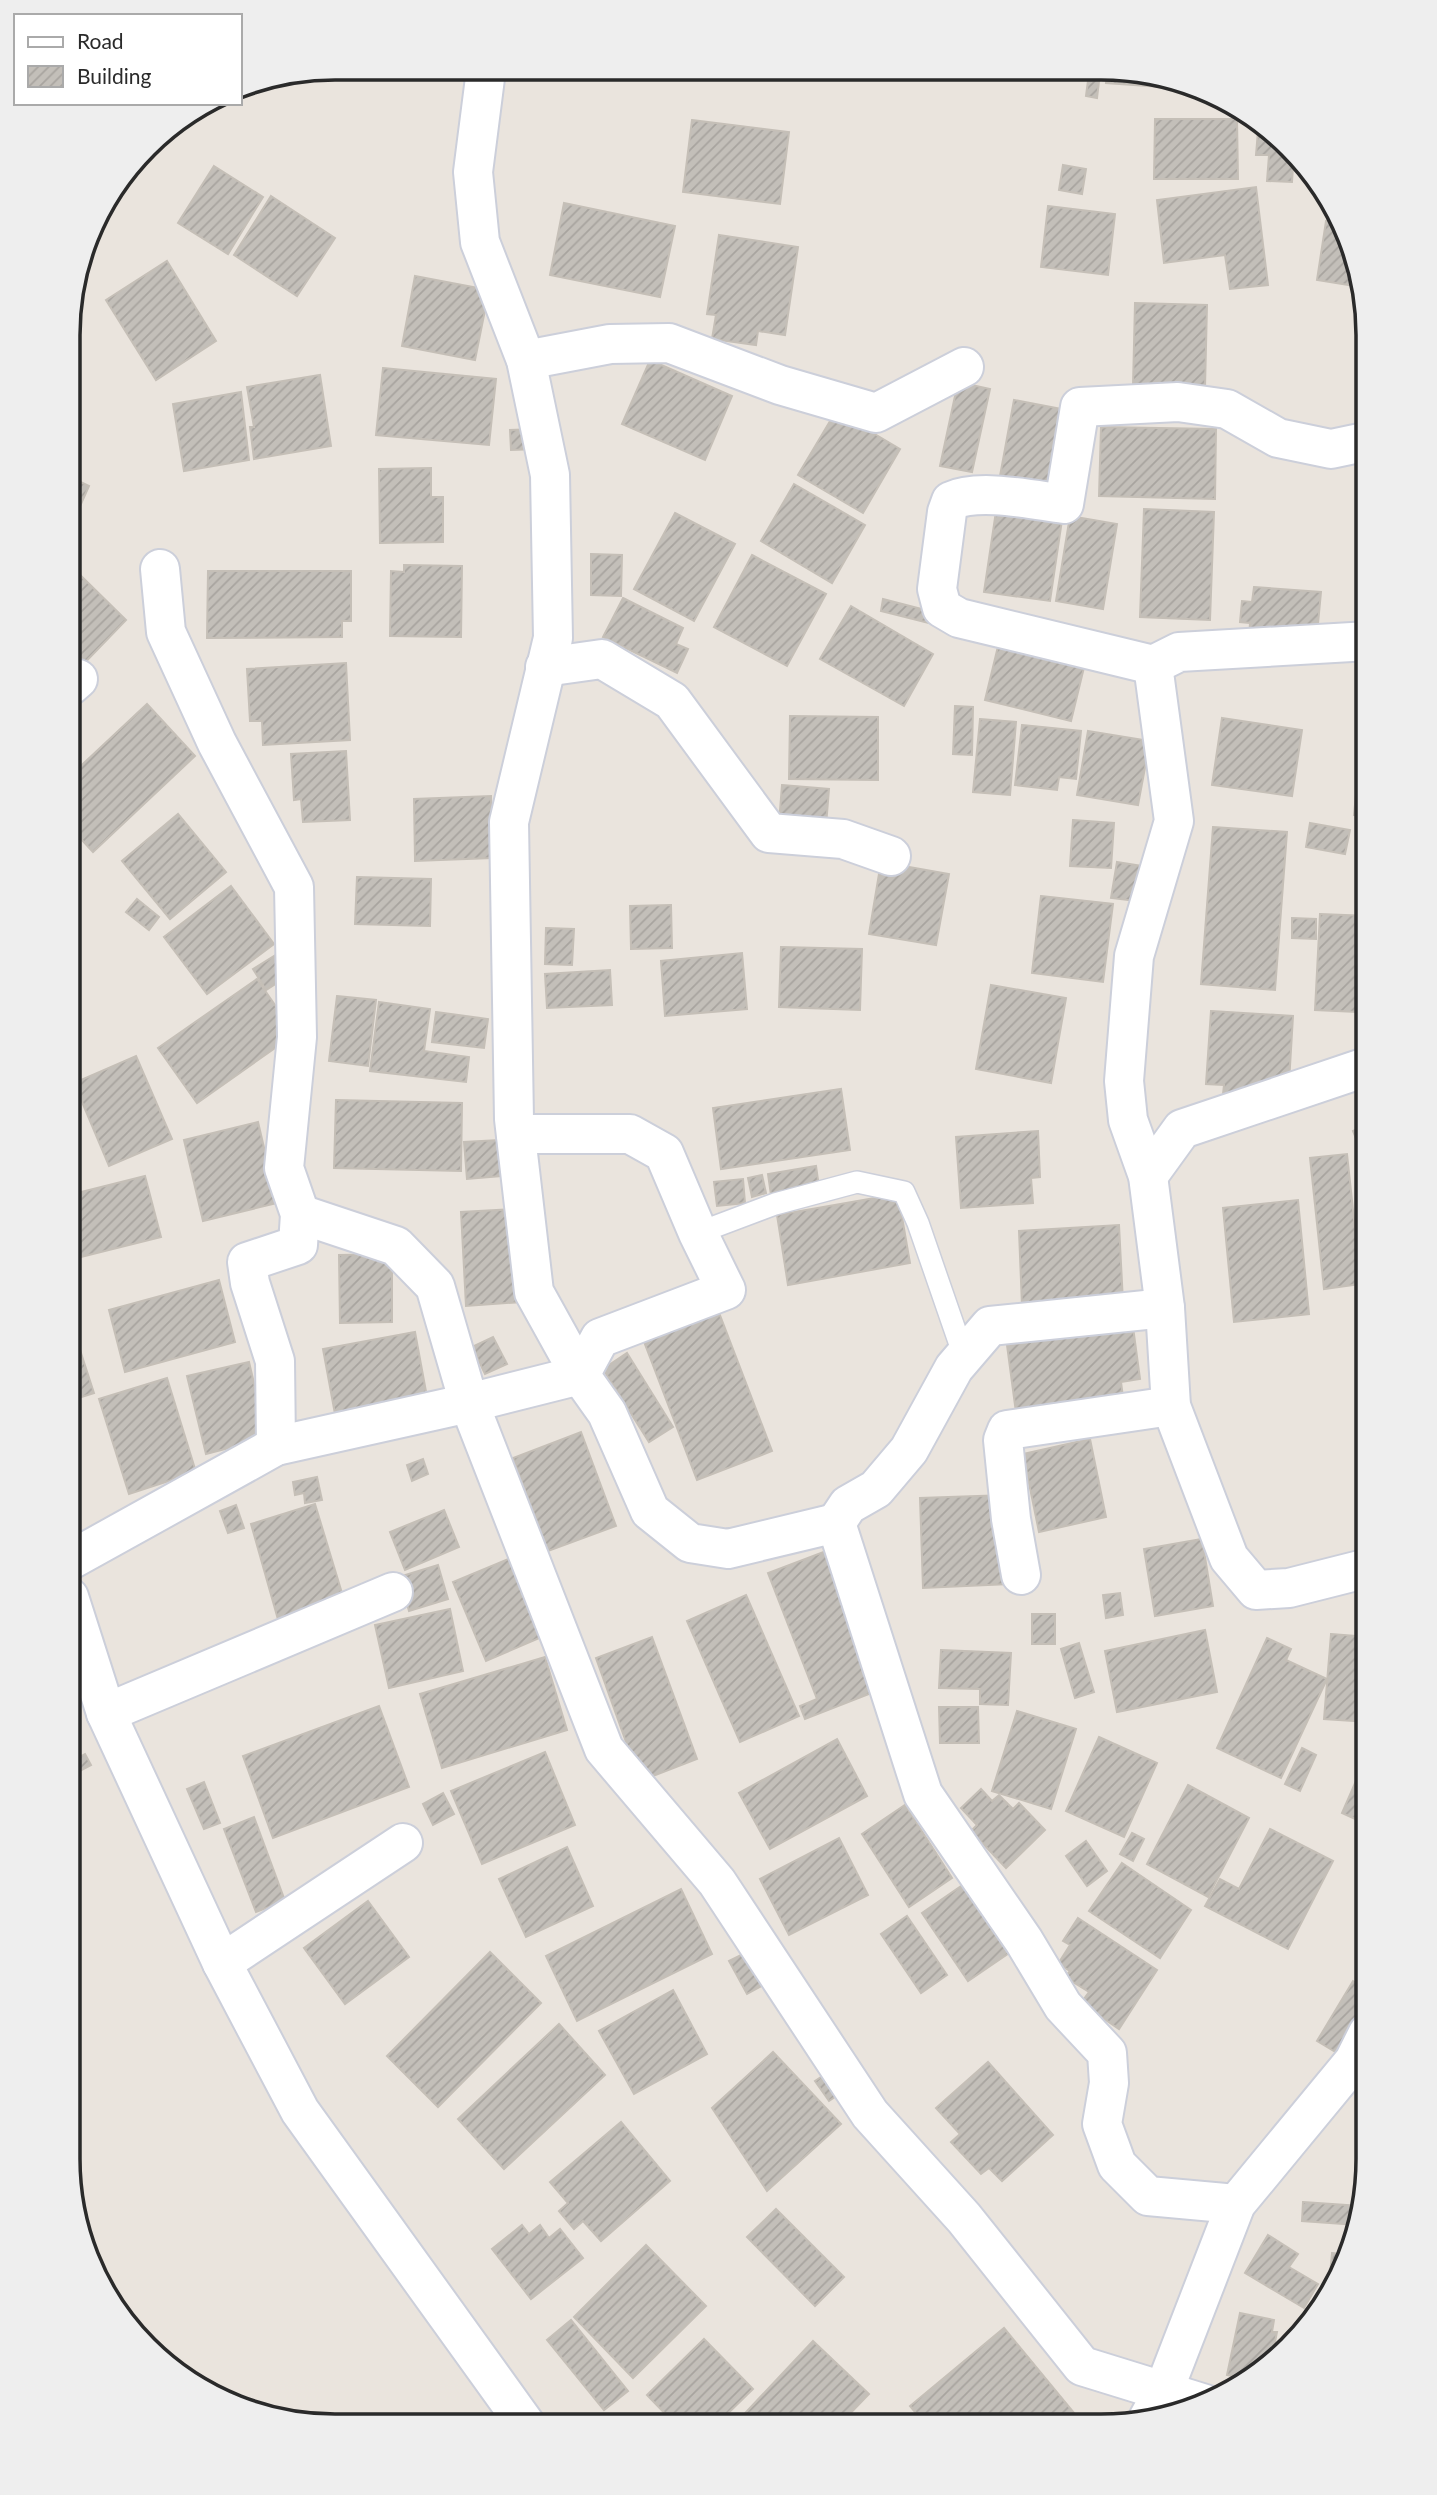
<svg xmlns="http://www.w3.org/2000/svg" width="1437" height="2495" font-family="Lato,sans-serif">
<defs>
<pattern id="building-hatch" width="6" height="6" patternUnits="userSpaceOnUse" patternTransform="scale(1.75)"><rect width="6" height="6" fill="#c3bfb9"/><path d="M-1 1l2-2M0 6l6-6M5 7l2-2" fill="none" stroke="#a8a49f"/></pattern>
</defs>
<rect width="100%" height="100%" fill="#eae4dd"/>
<!-- building -->
<g fill="url(#building-hatch)" stroke="#c5bfb7" stroke-width="2">
<polygon points="545,70 588,70 588,72"/>
<polygon points="1089,73 1100,73 1097,98 1086,96"/>
<polygon points="1107,73 1153,73 1162,76 1161,87 1106,83"/>
<polygon points="1155,119 1237,119 1238,179 1154,179"/>
<polygon points="692,120 789,132 780,204 683,192"/>
<polygon points="173,126 178,131 132,171 159,135"/>
<polygon points="1269,129 1277,134 1299,159 1299,168 1293,167 1292,182 1267,181 1269,155 1256,155 1258,131 1269,132"/>
<polygon points="1063,165 1086,169 1082,194 1059,190"/>
<polygon points="214,166 263,197 228,254 178,223"/>
<polygon points="1256,187 1268,285 1230,289 1225,255 1164,263 1157,200"/>
<polygon points="271,196 335,238 297,296 234,255"/>
<polygon points="564,203 675,226 660,297 550,275"/>
<polygon points="1048,206 1115,214 1108,275 1041,267"/>
<polygon points="1326,221 1341,223 1354,249 1361,287 1317,280"/>
<polygon points="719,235 798,247 785,335 758,331 756,345 712,339 716,315 707,314"/>
<polygon points="167,261 216,341 156,380 106,300"/>
<polygon points="415,276 489,290 475,360 402,346"/>
<polygon points="1135,303 1207,305 1205,388 1133,386"/>
<polygon points="650,360 732,396 705,460 622,424"/>
<polygon points="383,368 496,379 489,445 376,435"/>
<polygon points="320,375 331,446 254,459 250,427 254,427 247,387"/>
<polygon points="958,382 990,389 972,472 940,466"/>
<polygon points="241,392 249,460 184,471 173,404"/>
<polygon points="1014,400 1067,410 1053,486 1000,476"/>
<polygon points="836,411 900,449 863,513 798,475"/>
<polygon points="1101,427 1216,429 1215,499 1099,496"/>
<polygon points="536,429 538,449 511,450 510,430"/>
<polygon points="431,468 431,497 443,497 443,542 380,543 379,469"/>
<polygon points="70,477 89,486 77,513 70,510"/>
<polygon points="794,484 865,525 832,583 761,541"/>
<polygon points="1144,509 1214,512 1210,620 1140,617"/>
<polygon points="996,511 1062,520 1050,601 984,592"/>
<polygon points="675,513 735,544 694,621 634,589"/>
<polygon points="1070,516 1117,524 1103,609 1056,601"/>
<polygon points="591,554 622,555 621,596 591,595"/>
<polygon points="752,555 826,594 787,666 714,627"/>
<polygon points="404,565 462,566 461,637 390,636 391,571 404,572"/>
<polygon points="73,568 126,620 70,678 70,571"/>
<polygon points="208,571 351,571 351,621 342,621 342,637 207,638"/>
<polygon points="1254,587 1321,592 1316,645 1249,639 1250,623 1240,622 1242,601 1252,602"/>
<polygon points="623,598 683,628 676,644 688,649 677,673 603,637"/>
<polygon points="883,599 933,612 929,623 881,611"/>
<polygon points="851,606 933,654 904,706 820,659"/>
<polygon points="1001,634 1087,655 1071,721 985,700"/>
<polygon points="346,663 350,740 263,745 262,721 250,721 247,669"/>
<polygon points="1368,673 1369,673 1369,816 1354,815"/>
<polygon points="147,704 195,756 93,852 70,827 70,776"/>
<polygon points="955,706 973,707 972,755 953,754"/>
<polygon points="790,716 878,717 878,780 789,779"/>
<polygon points="1222,718 1302,730 1292,796 1212,785"/>
<polygon points="980,719 1016,722 1010,795 973,792"/>
<polygon points="1022,725 1081,731 1076,779 1059,777 1057,790 1015,785"/>
<polygon points="1088,731 1150,741 1138,805 1077,795"/>
<polygon points="346,751 350,820 303,822 301,799 294,800 291,754"/>
<polygon points="782,785 829,789 826,826 779,823"/>
<polygon points="491,796 492,858 415,861 414,799"/>
<polygon points="178,814 226,872 170,919 122,861"/>
<polygon points="1073,820 1114,823 1111,868 1070,866"/>
<polygon points="1310,823 1350,830 1345,854 1306,847"/>
<polygon points="1213,827 1287,832 1275,990 1201,984"/>
<polygon points="881,862 949,874 936,945 869,934"/>
<polygon points="1117,862 1149,867 1144,902 1111,898"/>
<polygon points="357,877 431,879 430,926 355,924"/>
<polygon points="231,886 274,944 207,994 164,937"/>
<polygon points="1041,896 1113,904 1103,982 1032,973"/>
<polygon points="137,899 159,917 149,930 126,912"/>
<polygon points="671,905 672,948 631,949 630,906"/>
<polygon points="1320,914 1369,916 1369,1027 1357,1027 1358,1012 1315,1010"/>
<polygon points="1292,918 1316,919 1316,939 1292,938"/>
<polygon points="546,928 574,929 572,965 545,964"/>
<polygon points="781,947 862,949 860,1010 779,1007"/>
<polygon points="279,953 291,974 266,990 253,969"/>
<polygon points="742,953 747,1009 665,1016 661,961"/>
<polygon points="610,970 612,1005 547,1008 545,974"/>
<polygon points="257,979 295,1034 197,1103 158,1048"/>
<polygon points="991,985 1066,998 1051,1083 976,1069"/>
<polygon points="337,996 376,1000 368,1066 329,1061"/>
<polygon points="379,1002 430,1009 424,1051 469,1057 466,1082 370,1071"/>
<polygon points="1211,1011 1293,1016 1289,1083 1257,1081 1257,1096 1223,1094 1224,1085 1206,1084"/>
<polygon points="436,1012 488,1019 484,1048 432,1042"/>
<polygon points="136,1056 172,1139 109,1166 74,1083"/>
<polygon points="841,1089 850,1150 721,1169 713,1108"/>
<polygon points="336,1100 462,1103 461,1171 334,1168"/>
<polygon points="258,1122 277,1203 203,1221 184,1140"/>
<polygon points="1368,1124 1368,1168 1353,1131"/>
<polygon points="1038,1131 1040,1177 1031,1178 1033,1203 961,1208 956,1137"/>
<polygon points="499,1140 501,1176 467,1179 464,1142"/>
<polygon points="1347,1154 1361,1284 1324,1289 1310,1158"/>
<polygon points="816,1166 819,1187 771,1195 768,1174"/>
<polygon points="762,1175 766,1193 752,1197 748,1178"/>
<polygon points="145,1176 161,1237 69,1260 69,1195"/>
<polygon points="743,1179 745,1203 717,1206 714,1182"/>
<polygon points="898,1194 910,1263 788,1285 777,1215"/>
<polygon points="1298,1200 1309,1314 1234,1322 1223,1208"/>
<polygon points="517,1209 522,1302 466,1306 461,1212"/>
<polygon points="1119,1225 1123,1302 1022,1306 1019,1231"/>
<polygon points="392,1254 392,1322 340,1323 339,1255"/>
<polygon points="219,1280 235,1342 125,1372 109,1310"/>
<polygon points="718,1310 772,1451 697,1480 643,1339"/>
<polygon points="69,1316 94,1393 69,1401"/>
<polygon points="1133,1327 1140,1379 1121,1382 1124,1405 1017,1420 1007,1345"/>
<polygon points="415,1332 427,1397 335,1414 323,1349"/>
<polygon points="493,1337 507,1364 485,1374 472,1347"/>
<polygon points="627,1353 673,1427 649,1442 603,1369"/>
<polygon points="249,1362 267,1438 206,1454 187,1376"/>
<polygon points="167,1378 196,1472 129,1494 99,1399"/>
<polygon points="581,1432 616,1526 548,1551 513,1458"/>
<polygon points="1090,1439 1106,1517 1039,1532 1023,1454"/>
<polygon points="423,1459 428,1474 412,1481 407,1465"/>
<polygon points="317,1477 322,1500 305,1503 304,1493 295,1495 293,1482"/>
<polygon points="1006,1495 1009,1584 923,1588 920,1498"/>
<polygon points="315,1504 345,1603 279,1623 251,1524"/>
<polygon points="236,1505 244,1528 228,1533 220,1511"/>
<polygon points="444,1510 459,1547 405,1570 390,1532"/>
<polygon points="1202,1539 1213,1606 1155,1616 1144,1549"/>
<polygon points="834,1548 887,1687 805,1719 800,1706 817,1699 768,1573"/>
<polygon points="518,1555 551,1633 486,1661 453,1582"/>
<polygon points="438,1565 448,1599 409,1611 399,1577"/>
<polygon points="1120,1593 1123,1615 1106,1618 1103,1595"/>
<polygon points="746,1595 799,1716 740,1742 687,1621"/>
<polygon points="450,1609 463,1671 389,1688 375,1625"/>
<rect x="1032" y="1614" width="23" height="30"/>
<polygon points="1205,1630 1217,1692 1117,1712 1105,1651"/>
<polygon points="1331,1634 1368,1637 1368,1722 1324,1719"/>
<polygon points="652,1637 697,1759 640,1781 596,1658"/>
<polygon points="1267,1638 1291,1649 1286,1660 1327,1679 1281,1778 1217,1748"/>
<polygon points="1079,1643 1094,1692 1075,1698 1061,1649"/>
<polygon points="941,1650 1011,1653 1008,1705 980,1704 980,1689 939,1688"/>
<polygon points="545,1657 567,1730 442,1768 420,1694"/>
<polygon points="379,1706 409,1787 273,1838 243,1756"/>
<polygon points="939,1707 978,1707 979,1743 940,1743"/>
<polygon points="1017,1711 1076,1729 1051,1809 992,1791"/>
<polygon points="1099,1737 1157,1763 1124,1837 1066,1811"/>
<polygon points="837,1739 867,1796 770,1849 739,1793"/>
<polygon points="1302,1748 1316,1755 1300,1791 1285,1784"/>
<polygon points="545,1752 575,1825 482,1864 451,1791"/>
<polygon points="85,1754 91,1765 76,1773 70,1762"/>
<polygon points="1366,1758 1368,1759 1368,1825 1342,1813"/>
<polygon points="204,1782 220,1823 204,1829 187,1789"/>
<polygon points="1188,1785 1249,1818 1208,1897 1147,1864"/>
<polygon points="981,1789 992,1801 999,1795 1013,1809 1019,1803 1045,1830 1006,1868 971,1831 977,1825 961,1808"/>
<polygon points="443,1793 454,1814 433,1825 423,1804"/>
<polygon points="905,1805 952,1878 909,1907 862,1834"/>
<polygon points="254,1817 285,1901 256,1912 224,1829"/>
<polygon points="1270,1829 1333,1861 1288,1949 1205,1906 1220,1879 1239,1889"/>
<polygon points="1132,1833 1144,1839 1133,1861 1120,1854"/>
<polygon points="839,1838 868,1895 789,1935 760,1879"/>
<polygon points="1086,1841 1107,1871 1087,1886 1066,1856"/>
<polygon points="567,1847 593,1906 526,1937 499,1879"/>
<polygon points="1122,1863 1191,1910 1160,1958 1089,1911"/>
<polygon points="970,1880 1015,1949 968,1981 922,1913"/>
<polygon points="681,1889 712,1954 577,2021 546,1956"/>
<polygon points="368,1901 409,1957 345,2004 304,1948"/>
<polygon points="907,1916 947,1975 921,1993 881,1934"/>
<polygon points="1078,1918 1157,1970 1119,2029 1081,2003 1089,1992 1065,1977 1070,1971 1058,1964 1070,1945 1063,1941"/>
<polygon points="749,1951 765,1984 747,1994 729,1961"/>
<polygon points="490,1952 541,2003 438,2107 387,2056"/>
<polygon points="1353,1981 1368,1990 1368,2013 1342,2056 1317,2041"/>
<polygon points="673,1990 707,2054 634,2094 599,2031"/>
<polygon points="559,2024 605,2075 504,2169 458,2119"/>
<polygon points="773,2052 841,2124 767,2191 712,2108"/>
<polygon points="988,2062 1053,2135 1002,2181 989,2168 981,2174 951,2142 960,2134 936,2108"/>
<polygon points="833,2069 847,2089 829,2101 815,2081"/>
<polygon points="621,2122 670,2181 601,2241 583,2221 574,2229 559,2211 568,2203 550,2182"/>
<polygon points="1303,2202 1360,2206 1357,2225 1302,2221"/>
<polygon points="776,2209 844,2277 815,2306 747,2237"/>
<polygon points="522,2225 529,2234 540,2225 549,2238 560,2229 583,2258 531,2299 492,2249"/>
<polygon points="1268,2235 1298,2254 1289,2267 1318,2284 1304,2308 1245,2273"/>
<polygon points="646,2245 706,2306 633,2378 574,2317"/>
<polygon points="1332,2253 1350,2255 1334,2286 1329,2286"/>
<polygon points="1240,2313 1274,2320 1272,2332 1277,2332 1271,2362 1252,2380 1227,2375"/>
<polygon points="571,2320 628,2391 604,2410 547,2340"/>
<polygon points="1004,2328 1074,2413 1058,2427 927,2426 910,2406"/>
<polygon points="704,2339 753,2389 715,2426 677,2426 647,2395"/>
<polygon points="813,2341 869,2394 838,2426 733,2426"/>
</g>
<g fill="none" stroke-linecap="round" stroke-linejoin="round">
<!-- lane casing -->
<g stroke="#cccfda" stroke-width="24">
<polyline id="lane" points="698,1233 775,1204 857,1182 904,1192 918,1223 964,1356"/>
</g>
<!-- street casing -->
<g stroke="#cccfda" stroke-width="42">
<g id="street">
<polyline points="484,69 485,78 473,172 480,242 526,360 550,475 553,638 509,822 514,1119 534,1292 580,1375 607,1413 650,1511 690,1543 728,1549 836,1523"/>
<polyline points="526,360 610,344 669,343 780,385 876,413 964,367"/>
<polyline points="160,569 166,632 217,743 294,887 297,1037 284,1168 300,1214 298,1245 247,1262 250,1283 275,1361 276,1446"/>
<path d="M1153 665 959 618 942 608 937 589 947 512 951 501C979 488 1033 500 1064 504L1080 407 1178 402 1227 409 1278 438 1331 449 1369 441"/>
<polyline points="545,667 602,659 672,701 769,833 843,839 891,856"/>
<polyline points="70,686 78,679"/>
<polyline points="1148,1176 1182,1129 1369,1066"/>
<polyline points="300,1214 396,1246 435,1286 469,1403 604,1749 717,1882 870,2114 964,2218 1082,2366 1205,2404"/>
<polyline points="1165,1308 990,1326 954,1368 909,1450 876,1489 848,1505 836,1523 923,1794 1024,1941 1063,2006 1107,2053 1109,2083 1102,2124 1117,2165 1148,2196 1236,2204"/>
<polyline points="69,1561 276,1446 469,1403 580,1375 600,1338 726,1290 698,1233 664,1153 630,1134 516,1134"/>
<polyline points="1368,1568 1289,1588 1256,1590 1229,1558 1171,1406 1165,1308 1148,1176 1128,1120 1124,1081 1134,956 1174,821 1153,665 1179,652 1369,641"/>
<polyline points="1021,1575 1011,1519 1003,1440 1007,1430 1171,1406"/>
<polyline points="69,1597 106,1713 222,1963 300,2111 526,2425"/>
<polyline points="106,1713 393,1592"/>
<polyline points="222,1963 403,1843"/>
<polyline points="1148,2419 1164,2390 1236,2204 1354,2061 1368,2033"/>
</g>
</g>
<!-- lane -->
<use href="#lane" stroke="#fff" stroke-width="21"/>
<!-- street -->
<use href="#street" stroke="#fff" stroke-width="38"/>
</g>
<!-- crop -->
<path d="M0 0H1437V2495H0ZM335 80H1101A255 255 0 0 1 1356 335V2159A255 255 0 0 1 1101 2414H335A255 255 0 0 1 80 2159V335A255 255 0 0 1 335 80Z" fill="#eee" fill-rule="evenodd"/>
<path fill="none" stroke="#2a2a2a" stroke-width="3.5" d="M335 80H1101A255 255 0 0 1 1356 335V2159A255 255 0 0 1 1101 2414H335A255 255 0 0 1 80 2159V335A255 255 0 0 1 335 80Z"/>
<!-- legend -->
<rect x="14" y="14" width="228" height="91" fill="#ffffff" stroke="#aaaaaa" stroke-width="2"/>
<rect x="28" y="37" width="35" height="10" fill="#ffffff" stroke="#aaaaaa" stroke-width="2"/>
<text x="77" y="49" font-size="21" fill="#2a2a2a">Road</text>
<rect x="28" y="66" width="35" height="21" fill="url(#building-hatch)" stroke="#aaaaaa" stroke-width="2"/>
<text x="77" y="84" font-size="21" fill="#2a2a2a">Building</text>
</svg>
